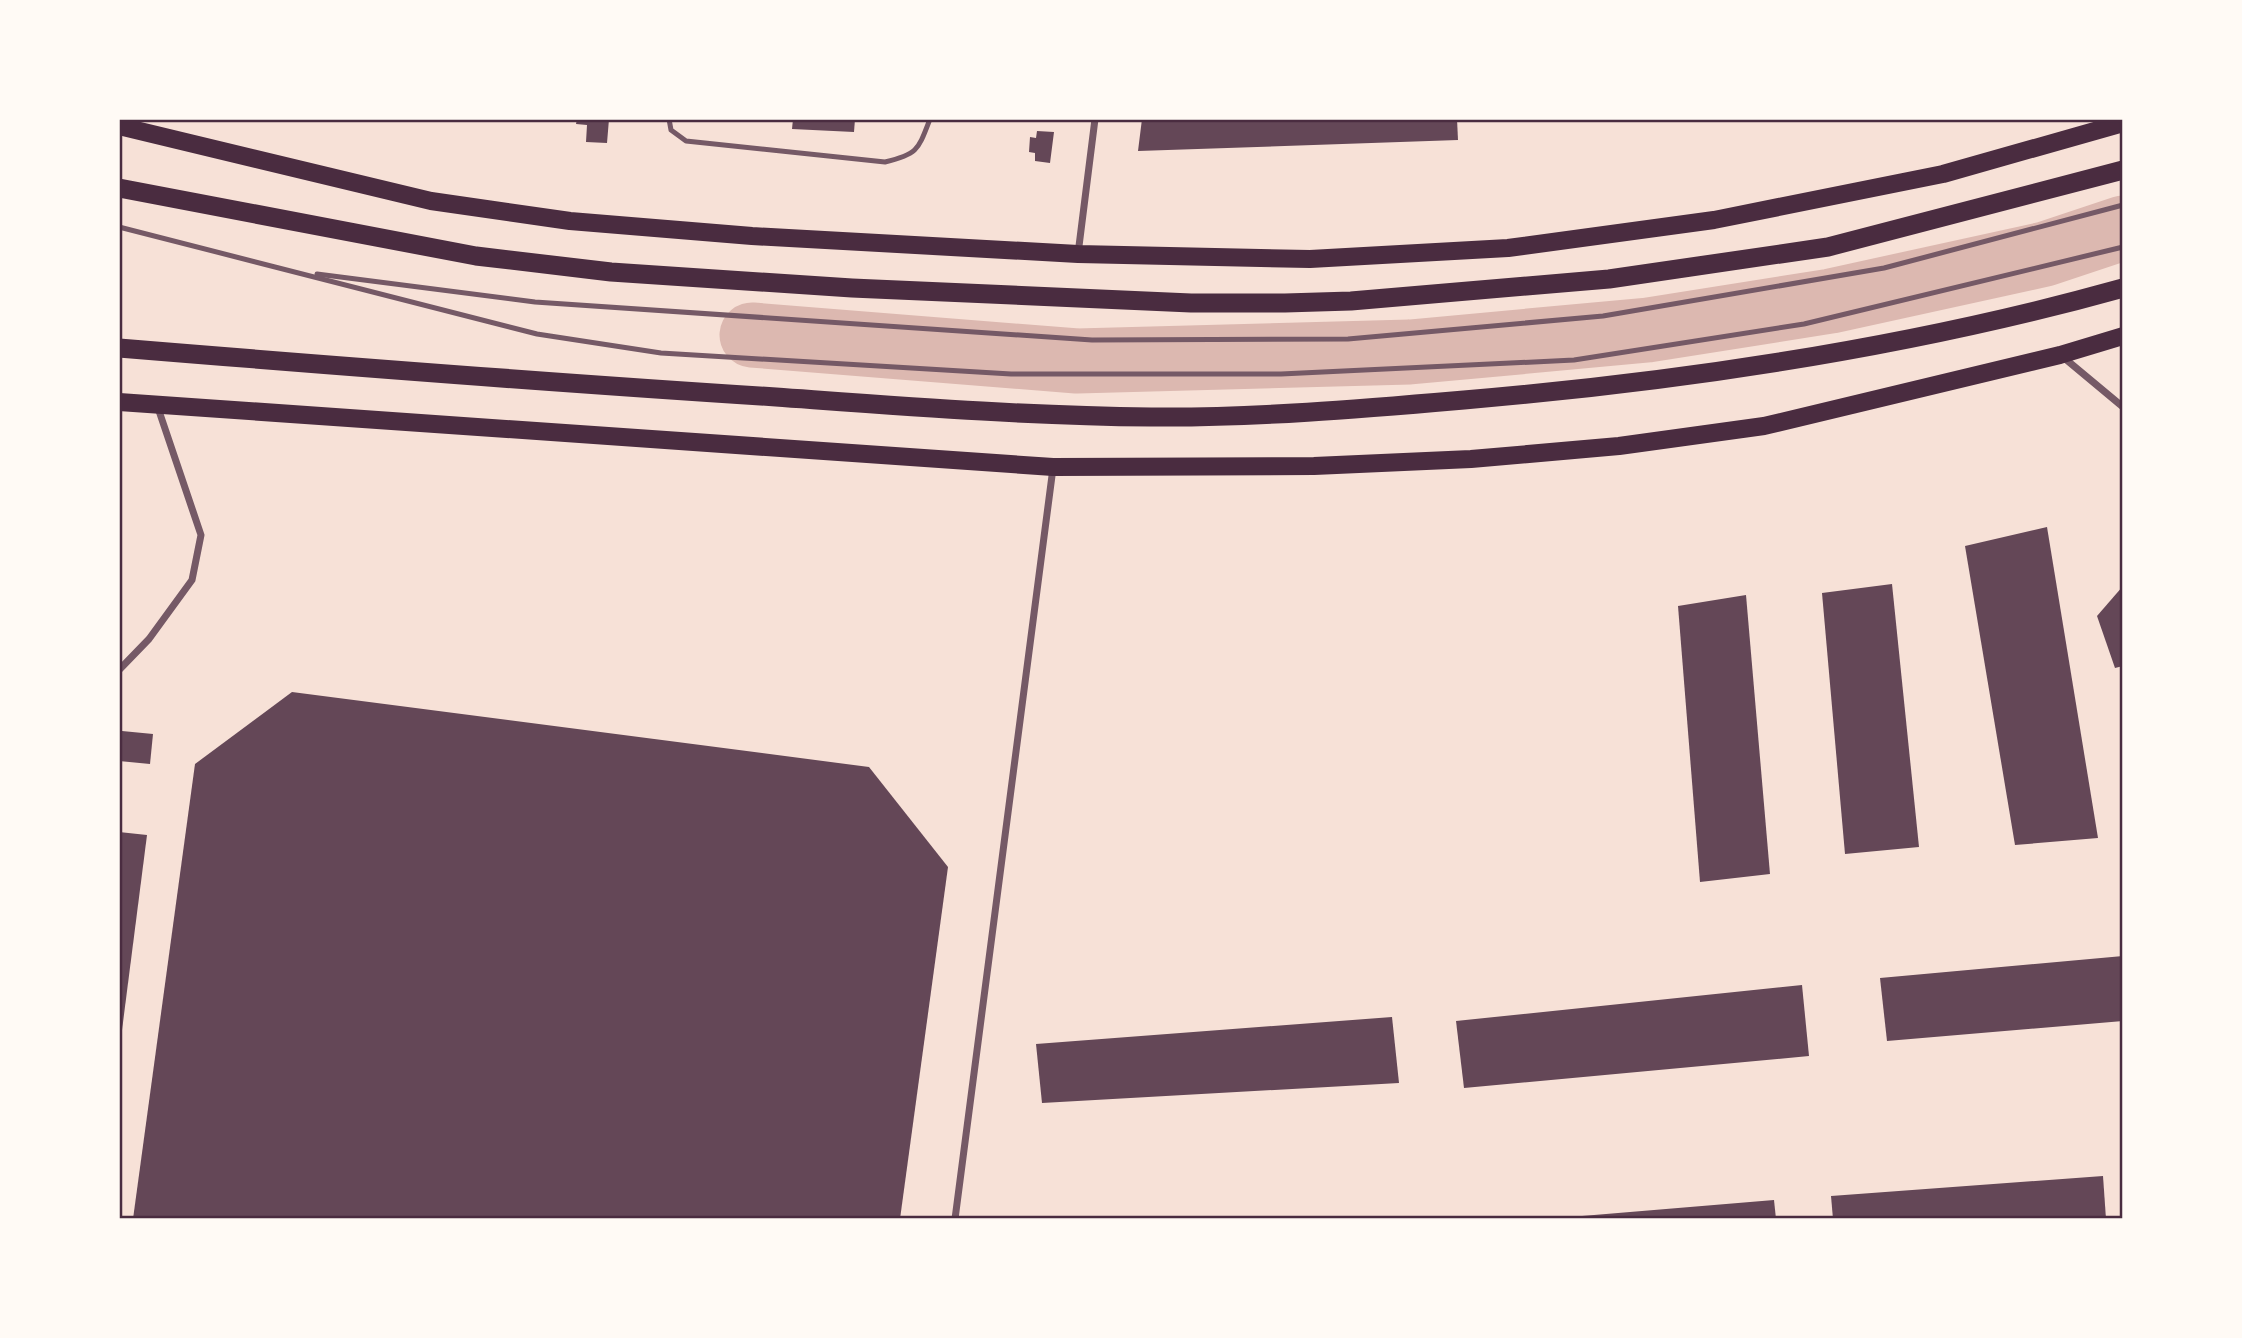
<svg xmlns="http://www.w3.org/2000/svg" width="2242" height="1338" font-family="'Alegreya Sans',sans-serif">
<rect width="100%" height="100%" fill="#f7e1d7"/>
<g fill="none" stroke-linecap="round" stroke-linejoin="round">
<!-- river -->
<polyline stroke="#dcb8b0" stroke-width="65" points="752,335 1077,361 1410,352 1648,330 1831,301 2045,254 2123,228"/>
</g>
<!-- building -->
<g fill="#644757">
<polygon points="577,119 609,119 607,143 586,142 587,125 576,124"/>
<polygon points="793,119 855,119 854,132 792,129"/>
<polygon points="1142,119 1457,119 1458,140 1138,151"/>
<polygon points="1037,131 1054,132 1050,163 1035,161 1035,153 1029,152 1030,137 1036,138"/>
<polygon points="2047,527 2098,838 2015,845 1965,546"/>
<polygon points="1892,584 1919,847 1845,854 1822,593"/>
<polygon points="2123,586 2123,666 2115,668 2097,616"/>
<polygon points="1746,595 1770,874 1700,882 1678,606"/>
<polygon points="292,692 869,767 948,867 900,1219 133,1219 195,764"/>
<polygon points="122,731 153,734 150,764 119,761"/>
<polygon points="119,832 147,835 121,1038 119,1038"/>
<polygon points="2123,956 2123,1021 1887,1041 1880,978"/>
<polygon points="1802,985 1809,1056 1464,1088 1456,1021"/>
<polygon points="1392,1017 1399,1083 1042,1103 1036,1044"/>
<polygon points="2103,1176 2106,1219 1833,1219 1831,1196"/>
<polygon points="1774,1200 1776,1219 1570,1219 1570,1217"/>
</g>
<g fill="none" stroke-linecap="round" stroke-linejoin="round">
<!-- service -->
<g stroke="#755966" stroke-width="5">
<path d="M669 119 671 130 686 141 885 162C918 154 918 150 930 119"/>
<polyline points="119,227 537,334 661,353 1011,374 1281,374 1574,360 1804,324 2123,247"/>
<polyline points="317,274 535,302 1092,340 1348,339 1603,316 1884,268 2123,205"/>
</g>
<!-- minor -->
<g stroke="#755966" stroke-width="7">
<polyline points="1078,254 1095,119"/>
<polyline points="2063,357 2123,407"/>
<polyline points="119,670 149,639 192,580 201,535 157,405"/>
<polyline points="955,1219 1053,468"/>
</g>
<!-- primary -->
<g stroke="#4a2c40" stroke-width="18">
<polyline points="119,126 431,201 570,221 752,236 1078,254 1310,259 1508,248 1714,220 1943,174 2123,123"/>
<polyline points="119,402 1053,467 1314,466 1471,459 1619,446 1764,426 2060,355 2123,336"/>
</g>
<!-- trunk -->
<g stroke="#4a2c40" stroke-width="19">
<polyline points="119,188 476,256 611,272 852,288 1191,303 1285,303 1351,301 1609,279 1828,247 2123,170"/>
<path d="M119 348C338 366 557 383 776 397 901 406 1026 416 1151 417 1255 418 1360 409 1464 400 1687 381 1908 348 2123 288"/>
</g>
</g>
<!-- border -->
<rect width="2242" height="1338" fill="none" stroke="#fffaf5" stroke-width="242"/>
<rect x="121" y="121" width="2000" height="1096" fill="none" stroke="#4a2c40" stroke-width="2.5"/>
</svg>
